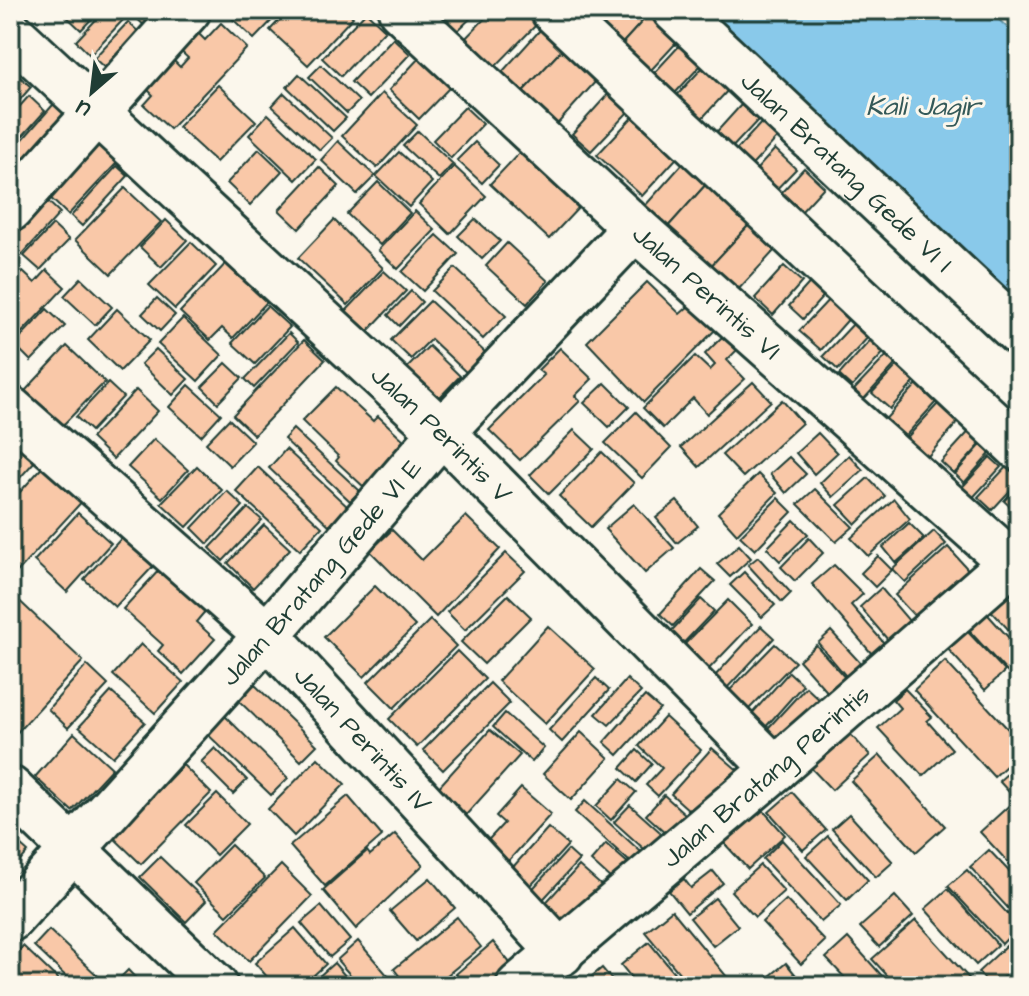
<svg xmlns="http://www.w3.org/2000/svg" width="1029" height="996" font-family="'Architects Daughter',sans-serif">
<rect width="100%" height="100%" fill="#fbf7ec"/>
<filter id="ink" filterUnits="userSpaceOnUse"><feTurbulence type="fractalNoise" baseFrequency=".0125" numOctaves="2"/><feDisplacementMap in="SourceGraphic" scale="16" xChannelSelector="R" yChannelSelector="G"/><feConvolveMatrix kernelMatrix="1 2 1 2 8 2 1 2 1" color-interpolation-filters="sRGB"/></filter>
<g filter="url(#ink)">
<!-- water -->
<polygon fill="#89c9ea" stroke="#5f91a1" stroke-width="2" points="688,10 988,10 1019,38 1019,330"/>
<!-- building -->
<g fill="#f9c8a8" stroke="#1f3d34" stroke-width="2">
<polygon points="69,10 100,10 81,30 65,15"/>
<polygon points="105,10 111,10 123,20 90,55 76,41"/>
<polygon points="128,10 170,10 150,31"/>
<polygon points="223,10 282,10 254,39"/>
<polygon points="289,10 346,10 353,17 308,65 270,30"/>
<polygon points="437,10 479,10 446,42 426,21"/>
<polygon points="493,10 528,10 540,21 486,76 457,47"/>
<polygon points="609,10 643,10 648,15 610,57 586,35"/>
<polygon points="366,12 385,30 341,76 322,58"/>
<polygon points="648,15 677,42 639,83 610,57"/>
<polygon points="550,19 572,39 515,100 494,81"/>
<polygon points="128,22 144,37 110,73 94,58"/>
<polygon points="221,23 247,48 170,129 144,105 153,95 140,82 167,54 180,67 188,58 176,47 193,28 205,40"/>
<polygon points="393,38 410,54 368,98 351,82"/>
<polygon points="572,39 606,70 550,132 515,100"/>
<polygon points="680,45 702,64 664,105 643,85"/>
<polygon points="420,57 450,87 419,119 389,90"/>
<polygon points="321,65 359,101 347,113 309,77"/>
<polygon points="705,65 730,88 693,128 668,105"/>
<polygon points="10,68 31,87 10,111"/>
<polygon points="299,74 346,118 333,131 287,87"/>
<polygon points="218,85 256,121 216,162 178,127"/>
<polygon points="610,92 629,111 591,151 572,134"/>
<polygon points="284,93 332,138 320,150 272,106"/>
<polygon points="382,93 417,125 377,168 342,136"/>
<polygon points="29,96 45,111 10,150 10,117"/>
<polygon points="59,98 77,113 16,181 10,175 10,154"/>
<polygon points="741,105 758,120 728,152 712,137"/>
<polygon points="465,107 483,124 451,158 433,140"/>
<polygon points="640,109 684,150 642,196 597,155"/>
<polygon points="268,114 316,159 296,180 249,135"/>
<polygon points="762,122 778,137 745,173 729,158"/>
<polygon points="101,126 128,151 68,215 41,189"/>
<polygon points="418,131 453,164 439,179 403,146"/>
<polygon points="338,141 375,176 357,194 321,160"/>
<polygon points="475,142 499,165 482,183 457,160"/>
<polygon points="259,149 282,171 250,205 227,183"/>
<polygon points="775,149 796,169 768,198 748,179"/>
<polygon points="521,151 580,206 549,239 490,184"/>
<polygon points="694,151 717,172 666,229 643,208"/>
<polygon points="399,152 432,182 409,207 376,176"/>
<polygon points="117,166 128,176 82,226 71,216"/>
<polygon points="454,166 486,196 450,234 419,204"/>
<polygon points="319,167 339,186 299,229 279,210"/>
<polygon points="804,168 824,187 790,224 770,205"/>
<polygon points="717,172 761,212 709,268 666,229"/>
<polygon points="378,182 410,213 380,245 347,214"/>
<polygon points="125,188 161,222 111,274 75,240"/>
<polygon points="39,193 60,213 21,256 10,245 10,224"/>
<polygon points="415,211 435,230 398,269 378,250"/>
<polygon points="761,212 788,236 736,292 709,268"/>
<polygon points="475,219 500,241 482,259 458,236"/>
<polygon points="166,220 187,240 161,267 140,247"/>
<polygon points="334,220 383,268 348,305 298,258"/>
<polygon points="53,225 69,240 40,270 24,256"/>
<polygon points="437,235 458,254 423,291 402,272"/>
<polygon points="191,242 216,266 175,309 149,285"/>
<polygon points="507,243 548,281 527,304 486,266"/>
<polygon points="231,258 261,287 256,292 267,302 233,338 222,328 210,340 180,312"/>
<polygon points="784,266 802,282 773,315 755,298"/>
<polygon points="455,268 506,316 483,339 432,291"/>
<polygon points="47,270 65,287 10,345 10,286 23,272 35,283"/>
<polygon points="384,271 406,291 368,331 346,311"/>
<polygon points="81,278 112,307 95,325 64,296"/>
<polygon points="814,278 828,291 803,319 789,306"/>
<polygon points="647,282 680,314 690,305 716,329 644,402 587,342"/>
<polygon points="411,291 422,302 399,326 388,315"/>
<polygon points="833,295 853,314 821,350 799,331"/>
<polygon points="157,298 175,315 160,331 142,314"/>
<polygon points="430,301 488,355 469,375 431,339 411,359 391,340"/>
<polygon points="267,306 290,327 255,364 232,343"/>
<polygon points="47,309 65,326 31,361 14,344"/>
<polygon points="117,309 150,340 120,371 88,340"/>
<polygon points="183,318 222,355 198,381 158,344"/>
<polygon points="855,322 870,335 838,370 823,356"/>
<polygon points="289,333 298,342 254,388 245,379"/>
<polygon points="723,336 737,350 727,360 745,379 707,414 693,398 663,428 643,408 695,356 710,370 715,365 705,354"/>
<polygon points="874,336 888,348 852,387 839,375"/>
<polygon points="304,340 325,360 254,435 233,415"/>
<polygon points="67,346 105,382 62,426 25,391"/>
<polygon points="429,346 460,376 439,398 407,368"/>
<polygon points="560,348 592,379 575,396 580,401 520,460 489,430 544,375 538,370"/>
<polygon points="156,349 188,379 173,395 141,364"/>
<polygon points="893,349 902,357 864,399 854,390"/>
<polygon points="905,357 923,373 890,409 872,393"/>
<polygon points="226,363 242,378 218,403 202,387"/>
<polygon points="926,374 945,392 900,442 881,424"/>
<polygon points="753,382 771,401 699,467 681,447"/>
<polygon points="108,383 123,397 91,431 76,417"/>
<polygon points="605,383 629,407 609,427 584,403"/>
<polygon points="189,385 221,414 201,436 169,407"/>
<polygon points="336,387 373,421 378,416 407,443 365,488 336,461 339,457 302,421"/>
<polygon points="136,390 158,411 113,459 91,438"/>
<polygon points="947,394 966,413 923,462 902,443"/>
<polygon points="782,400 802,423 743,477 722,455"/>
<polygon points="636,412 671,448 642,478 605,443"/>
<polygon points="229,419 253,442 230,466 206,443"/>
<polygon points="974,426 987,437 954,474 941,462"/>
<polygon points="293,429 360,491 350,501 284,439"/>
<polygon points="574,430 594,449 549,494 530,475"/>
<polygon points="818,433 837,453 814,474 796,453"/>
<polygon points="10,438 35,461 10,489"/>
<polygon points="987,438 996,447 964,483 955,474"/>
<polygon points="154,439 188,470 162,498 128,467"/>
<polygon points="286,449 349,508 331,527 269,468"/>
<polygon points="602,452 634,483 591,527 559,496"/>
<polygon points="849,455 863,470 833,497 820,483"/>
<polygon points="789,457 806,474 786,493 770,474"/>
<polygon points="990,457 1001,467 966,505 955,495"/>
<polygon points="47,462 86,497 10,580 10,503"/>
<polygon points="1008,465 1019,475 1019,481 992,510 978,497"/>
<polygon points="197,466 222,490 187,527 161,503"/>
<polygon points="258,467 322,527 300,550 236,491"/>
<polygon points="758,474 777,493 737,534 718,513"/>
<polygon points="868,478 885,496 856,524 838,505"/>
<polygon points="1019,484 1019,512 1018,514 1004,501"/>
<polygon points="815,489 853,527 836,542 798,504"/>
<polygon points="227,491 243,506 208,544 192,528"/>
<polygon points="778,498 792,512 755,550 740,536"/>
<polygon points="894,499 910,519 868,556 851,538"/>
<polygon points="677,501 698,526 677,543 656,518"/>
<polygon points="634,504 674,548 645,573 605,529"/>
<polygon points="248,508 262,520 223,561 210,548"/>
<polygon points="78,513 111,543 67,592 34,561"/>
<polygon points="466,516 500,549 436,617 370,551 392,530 422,560"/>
<polygon points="794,520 808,534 780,561 767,548"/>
<polygon points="909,523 924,538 896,563 883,547"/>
<polygon points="264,525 290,549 253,588 228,563"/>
<polygon points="128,531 159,560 115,607 84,579"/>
<polygon points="934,531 946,544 905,582 892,569"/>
<polygon points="809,538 823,553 795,581 781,567"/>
<polygon points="739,545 751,558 730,577 717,564"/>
<polygon points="948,547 972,574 920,622 895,595"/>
<polygon points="506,553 525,571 465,630 447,612"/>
<polygon points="878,556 892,570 875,587 861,573"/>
<polygon points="758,557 791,593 782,602 748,565"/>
<polygon points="834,565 863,594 851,605 884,643 872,654 812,584"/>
<polygon points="161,568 207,609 196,622 215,639 183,674 158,651 163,645 123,609"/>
<polygon points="701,569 715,581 673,626 660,614"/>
<polygon points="744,572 775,605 762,617 730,585"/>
<polygon points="375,586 415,626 364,677 324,637"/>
<polygon points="881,588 910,622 888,640 860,607"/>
<polygon points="1003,590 1019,608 1019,641 986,605"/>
<polygon points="10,592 83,661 12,738 10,678 19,668 10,659"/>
<polygon points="508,595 531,617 484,664 461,642"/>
<polygon points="701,599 714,611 675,652 663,640"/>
<polygon points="728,600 752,624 705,673 680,649"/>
<polygon points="980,606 1019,649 1019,685 962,623"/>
<polygon points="430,620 456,646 394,708 368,682"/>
<polygon points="548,626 595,669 545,724 498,681"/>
<polygon points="761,626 774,638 726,689 714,677"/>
<polygon points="965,629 1005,671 985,690 946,647"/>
<polygon points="831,631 864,667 850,681 818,643"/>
<polygon points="141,644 183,682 155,713 113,675"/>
<polygon points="775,644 795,662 749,709 730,690"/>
<polygon points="816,645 848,681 831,696 799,660"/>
<polygon points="457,651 485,679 417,747 389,719"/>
<polygon points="945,661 1019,741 1019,754 994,777 914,690"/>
<polygon points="87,665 108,685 68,728 48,709"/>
<polygon points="789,672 803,685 755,739 741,726"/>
<polygon points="596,678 609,690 562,742 549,730"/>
<polygon points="627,679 641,692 609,725 596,714"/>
<polygon points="490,683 510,703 443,770 423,750"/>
<polygon points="254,684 317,745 301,761 238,700"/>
<polygon points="806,687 823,703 775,755 758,739"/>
<polygon points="905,689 932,717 927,721 952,749 923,776 878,728 900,708 893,700"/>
<polygon points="111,692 145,722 113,757 79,727"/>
<polygon points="645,696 660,709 618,755 604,742"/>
<polygon points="218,709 288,778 271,795 200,727"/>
<polygon points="505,713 544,748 532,762 493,727"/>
<polygon points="665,717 701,750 658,796 646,785 662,768 639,746"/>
<polygon points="490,730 520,755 466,815 437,789"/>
<polygon points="581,732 609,758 571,800 543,774"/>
<polygon points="74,733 112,768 72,811 35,777"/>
<polygon points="849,733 870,755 832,790 811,768"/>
<polygon points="215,748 247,780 233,794 201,762"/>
<polygon points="712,748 741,773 699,819 671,794"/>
<polygon points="637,750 652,764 636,782 621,768"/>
<polygon points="880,755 945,826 916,852 851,781"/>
<polygon points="318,758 345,784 294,836 268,809"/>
<polygon points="1019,763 1019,785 1010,793 999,781"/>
<polygon points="183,765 211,793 141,864 113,837"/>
<polygon points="621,779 636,792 611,820 596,806"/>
<polygon points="521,788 551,814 501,869 479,850 504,823 496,816"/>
<polygon points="792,792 826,830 803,850 769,812"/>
<polygon points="217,794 247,824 216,855 186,825"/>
<polygon points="664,795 695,823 676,842 646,815"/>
<polygon points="348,796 382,836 325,886 290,846"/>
<polygon points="585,801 650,860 640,871 575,812"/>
<polygon points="1013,802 1019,808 1019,874 980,832"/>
<polygon points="630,805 669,840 653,857 614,822"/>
<polygon points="762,809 785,835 748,869 724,843"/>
<polygon points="849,814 893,862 876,877 832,829"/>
<polygon points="548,828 568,845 523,894 504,877"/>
<polygon points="395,834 423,865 356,929 323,890 367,851 370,855"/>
<polygon points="10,836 28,852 10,873"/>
<polygon points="828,836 868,880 847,900 806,856"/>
<polygon points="782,840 841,905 821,922 763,859"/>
<polygon points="606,844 638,872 622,889 591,861"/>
<polygon points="231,845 265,878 227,915 194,883"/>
<polygon points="568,850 579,860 537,906 526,896"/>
<polygon points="989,850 1019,882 1019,920 970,867"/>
<polygon points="160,857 206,901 186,922 140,877"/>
<polygon points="281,865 312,896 249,961 217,930"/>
<polygon points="760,865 784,891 755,917 731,891"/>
<polygon points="579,866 603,887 565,929 541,908"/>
<polygon points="967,870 1019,926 1002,944 948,886"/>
<polygon points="713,871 723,883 687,913 669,891 684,879 691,888"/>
<polygon points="430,878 455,908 416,941 390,911"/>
<polygon points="948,889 998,945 976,965 925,909"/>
<polygon points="895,896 913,916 879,947 860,927"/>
<polygon points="715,898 738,926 713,946 690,918"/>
<polygon points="786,900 825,941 801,964 762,922"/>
<polygon points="321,906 350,940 330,957 301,923"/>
<polygon points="672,910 732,983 728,986 690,986 645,932"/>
<polygon points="457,917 481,947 434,986 407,986 394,969"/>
<polygon points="916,920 976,986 897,986 872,959"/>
<polygon points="295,928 326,964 302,986 275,986 255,963"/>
<polygon points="49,930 99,977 91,986 76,986 34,946"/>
<polygon points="1019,934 1019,965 991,986 978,972"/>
<polygon points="848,938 875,968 891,986 840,986 847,980 826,958"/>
<polygon points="358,941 395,984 392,986 360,986 337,960"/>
<polygon points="493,942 515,969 495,986 466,986 456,974"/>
<polygon points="649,942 685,986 638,986 621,965"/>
<polygon points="23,946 65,986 10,986 10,959"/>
<polygon points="334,963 354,986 308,986"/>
<polygon points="786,963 804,985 760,986 759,985"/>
<polygon points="602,968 617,986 580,986"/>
<polygon points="128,970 143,986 112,986"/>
</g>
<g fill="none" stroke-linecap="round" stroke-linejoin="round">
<!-- minor casing -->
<g stroke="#1f3d34" stroke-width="50">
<g id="minor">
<path id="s1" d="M401 10 635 228 1019 569"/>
<polyline points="553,10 1019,448"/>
<path id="s2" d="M675 10 1019 333"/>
<path id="s3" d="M10 32 442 432 775 769"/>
<polyline points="10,209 188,10"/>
<path id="s4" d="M10 409 267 635 561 953"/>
<polyline points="10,789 215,986"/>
<path id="s5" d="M10 919 267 635 442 432 635 228"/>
<path id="s6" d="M519 986 775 769 1012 562"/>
</g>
</g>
<!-- minor -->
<use href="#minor" stroke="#fbf7ec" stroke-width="44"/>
</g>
</g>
<g text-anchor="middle" stroke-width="6" stroke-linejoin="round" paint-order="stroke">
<!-- street labels -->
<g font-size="26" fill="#1f3d34" stroke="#fbf7ec">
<text dy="9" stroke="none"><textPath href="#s2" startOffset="236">Jalan Bratang Gede VI I</textPath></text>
<text dy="9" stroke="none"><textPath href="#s1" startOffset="416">Jalan Perintis VI</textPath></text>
<text dy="9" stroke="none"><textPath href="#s3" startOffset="590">Jalan Perintis V</textPath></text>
<text dy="9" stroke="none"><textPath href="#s5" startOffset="466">Jalan Bratang Gede VI E</textPath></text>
<text dy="9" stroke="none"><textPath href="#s4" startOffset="484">Jalan Perintis IV</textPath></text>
<text dy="9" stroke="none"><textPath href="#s6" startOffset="324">Jalan Bratang Perintis</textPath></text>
</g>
<!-- water labels -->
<g font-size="28" font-style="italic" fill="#345958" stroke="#fbf7ec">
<text x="923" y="115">Kali Jagir</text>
</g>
</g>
<!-- margin -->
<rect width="1029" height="996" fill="none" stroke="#fbf7ec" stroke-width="40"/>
<rect x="20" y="20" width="989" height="956" fill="none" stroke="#1f3d34" stroke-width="3" filter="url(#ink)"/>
<!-- north arrow -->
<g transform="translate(92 92) rotate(208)" stroke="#fbf7ec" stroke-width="6" paint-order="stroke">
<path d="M0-6L14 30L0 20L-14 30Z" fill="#1f3d34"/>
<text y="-12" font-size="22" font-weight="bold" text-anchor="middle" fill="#1f3d34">U</text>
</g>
</svg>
